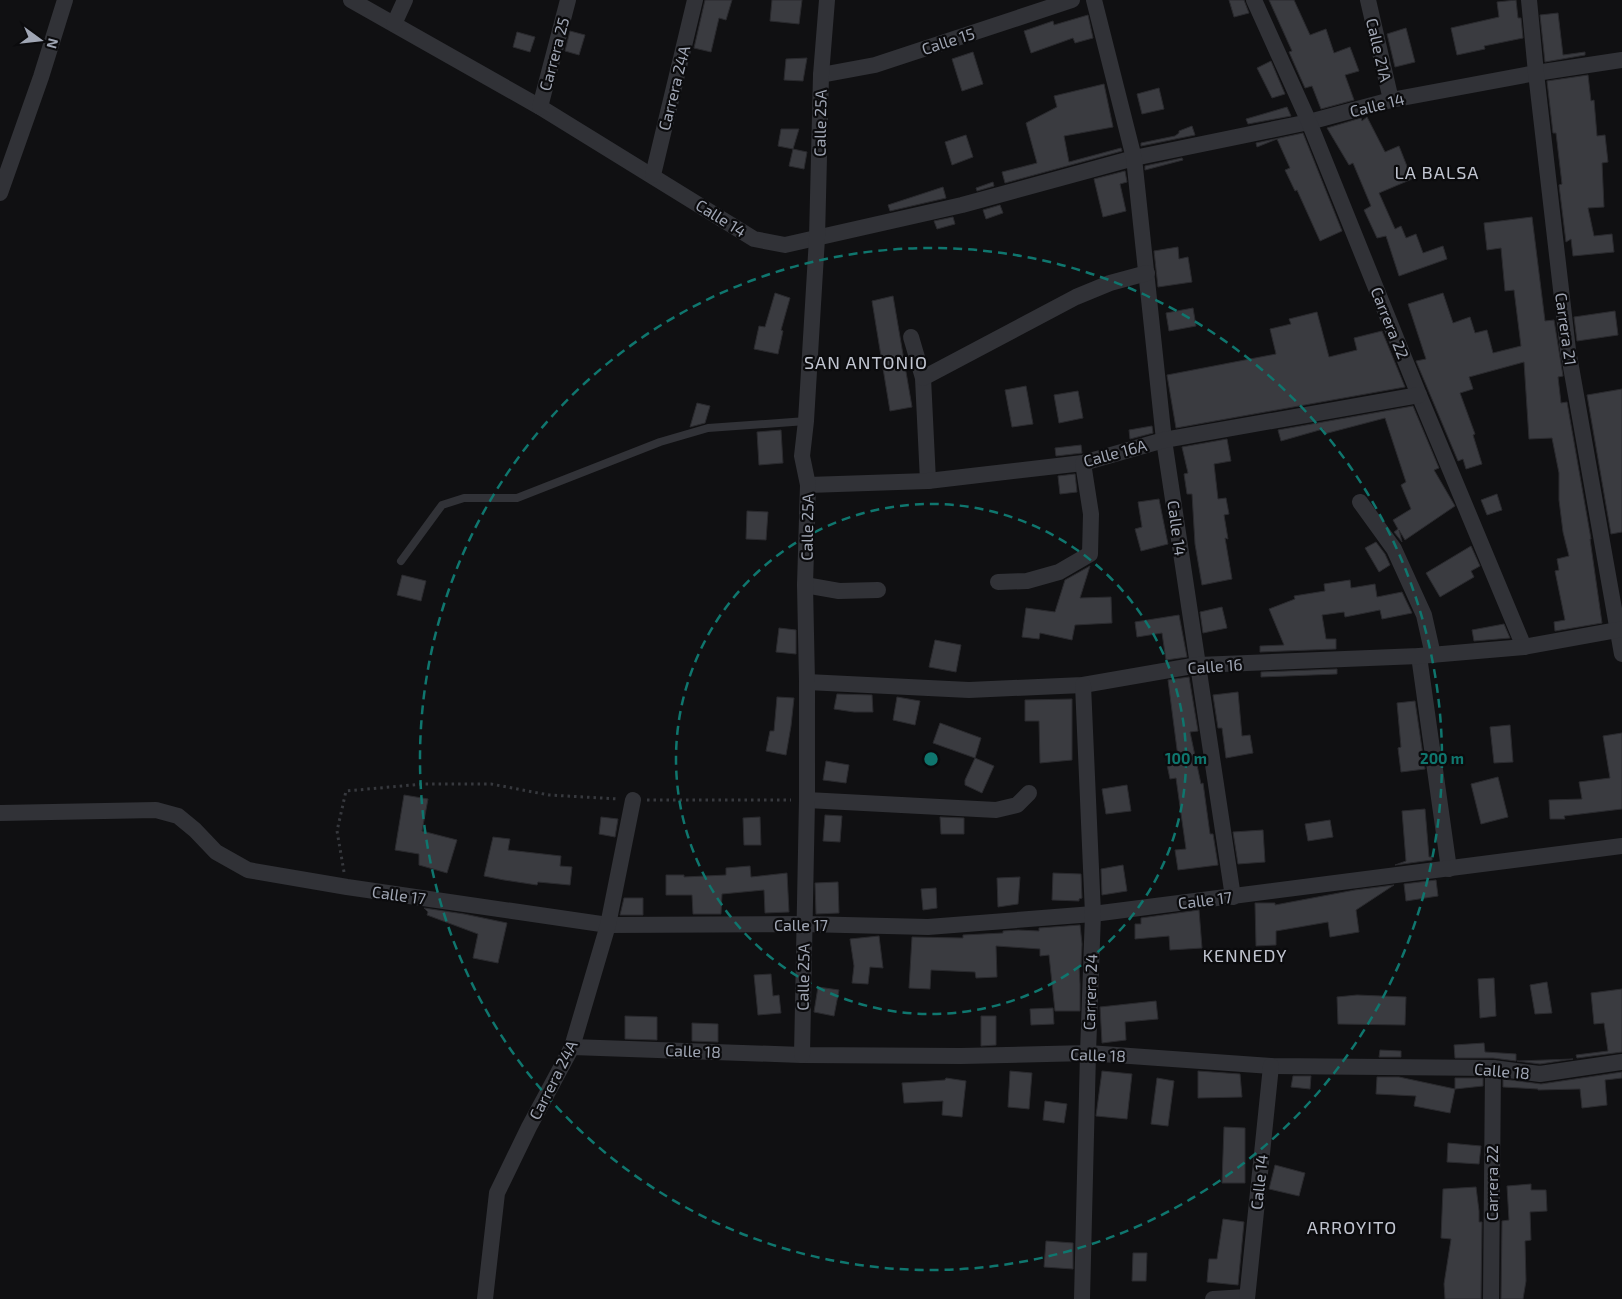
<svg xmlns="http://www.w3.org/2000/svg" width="1622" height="1299" font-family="'Exo 2',sans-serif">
<rect width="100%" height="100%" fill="#101012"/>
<!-- building -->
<g fill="#3a3b40" stroke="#2a2a2e">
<polygon points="705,0 732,0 726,20 719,18 711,52 694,48"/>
<polygon points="772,0 802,0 799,24 770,21"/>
<polygon points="1229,0 1244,0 1249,13 1234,17"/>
<polygon points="1269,0 1294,0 1310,35 1326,29 1334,53 1350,47 1359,71 1345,75 1354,100 1321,109 1312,86 1305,88 1289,52 1292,51"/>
<polygon points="1516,0 1518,18 1521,18 1523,38 1484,46 1485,49 1457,55 1451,28 1499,17 1497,2"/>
<polygon points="1558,13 1563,55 1585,52 1585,55 1545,62 1540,15"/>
<polygon points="1088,15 1093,38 1075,43 1073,38 1031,53 1024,31 1053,21 1054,25"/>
<polygon points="1406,28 1415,62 1395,67 1387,34"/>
<polygon points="570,31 585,35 579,55 565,51"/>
<polygon points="517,32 535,37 530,52 513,47"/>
<polygon points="973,52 983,84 962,91 952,59"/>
<polygon points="807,58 803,81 784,80 786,59"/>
<polygon points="1271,61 1285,94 1272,98 1257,68"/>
<polygon points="1588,75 1591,101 1594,100 1597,136 1605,135 1608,162 1602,163 1604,207 1588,208 1594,236 1612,234 1614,252 1573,256 1571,239 1566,242 1559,185 1562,184 1556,133 1553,133 1547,81"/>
<polygon points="1104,84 1113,127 1064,136 1069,162 1121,148 1122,151 1005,183 1002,172 1037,163 1026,123 1057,107 1054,96"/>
<polygon points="1159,88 1164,109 1142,114 1137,94"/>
<polygon points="1287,107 1291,116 1248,124 1246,119"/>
<polygon points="1367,117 1385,152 1399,146 1412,179 1379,193 1395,229 1401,226 1406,238 1416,234 1423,253 1443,246 1447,259 1399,276 1386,236 1377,238 1364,210 1371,206 1353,163 1349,165 1327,128 1361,118 1362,121"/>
<polygon points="1192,126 1195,135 1141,146 1141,143 1175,136 1179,133 1179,131"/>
<polygon points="781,129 799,129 793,149 778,146"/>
<polygon points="1303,133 1342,231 1320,241 1297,190 1295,191 1285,170 1290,168 1277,139 1257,147 1256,143"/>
<polygon points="966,135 973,157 952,165 945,142"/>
<polygon points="793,149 807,152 804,169 789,166"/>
<polygon points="1182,158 1183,160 1145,170 1145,166"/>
<polygon points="1125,171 1127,182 1120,184 1126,211 1103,217 1094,179"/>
<polygon points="993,182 994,186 977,191 976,188"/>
<polygon points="943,187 946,198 890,211 888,205"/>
<polygon points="1000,205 1003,213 986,219 983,210"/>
<polygon points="953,217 955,224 937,229 934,221"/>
<polygon points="1532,217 1545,321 1554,320 1563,376 1558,377 1561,403 1567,402 1591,539 1590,539 1602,623 1555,631 1554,622 1565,620 1555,571 1559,570 1557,559 1569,556 1563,532 1559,500 1559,473 1552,438 1529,439 1524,362 1469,377 1473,389 1460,393 1475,434 1473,435 1482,464 1466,469 1463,459 1458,461 1416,361 1426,359 1408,304 1443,293 1453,323 1470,317 1475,333 1487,330 1493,353 1521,346 1514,290 1505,291 1501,248 1487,250 1484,223"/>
<polygon points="1178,247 1179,259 1188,257 1192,282 1158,287 1154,251"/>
<polygon points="775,293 790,298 781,330 783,331 778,354 754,349 759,326 765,327"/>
<polygon points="893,296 912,407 890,411 872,301"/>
<polygon points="1193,308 1196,326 1169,331 1166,313"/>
<polygon points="1615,311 1618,335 1577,341 1574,317"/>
<polygon points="1317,312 1329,357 1357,350 1354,338 1382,331 1405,387 1176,428 1167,375 1276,354 1270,329 1291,324 1289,319"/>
<polygon points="1026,386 1033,424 1012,427 1005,390"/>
<polygon points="1622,389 1622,532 1611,534 1587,395"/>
<polygon points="1078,391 1083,418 1059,423 1054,395"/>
<polygon points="697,403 710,406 705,423 690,427"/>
<polygon points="1413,406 1439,468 1434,470 1455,506 1405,540 1399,530 1402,542 1394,532 1398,529 1393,520 1411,509 1401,485 1406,482 1385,418 1324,434 1323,429 1281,441 1278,430"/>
<polygon points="1152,426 1153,433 1130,439 1129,430"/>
<polygon points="781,430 783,463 759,465 757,432"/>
<polygon points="1227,439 1231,461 1214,464 1218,499 1226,498 1229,514 1224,515 1228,539 1225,538 1232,579 1202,585 1195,544 1192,494 1187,494 1184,474 1188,473 1182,447"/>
<polygon points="1081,445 1082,453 1056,456 1055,448"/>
<polygon points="1075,474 1077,492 1060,494 1058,476"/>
<polygon points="1497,494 1502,510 1487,515 1481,500"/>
<polygon points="1159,499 1168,544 1141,551 1135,529 1142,527 1138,502"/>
<polygon points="747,511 768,512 766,540 746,539"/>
<polygon points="1376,542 1385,554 1390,565 1379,572 1365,548"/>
<polygon points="1471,546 1480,566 1471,571 1474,577 1440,597 1426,573"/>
<polygon points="1090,566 1080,598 1111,597 1112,623 1075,625 1072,640 1040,633 1039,639 1022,637 1026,608 1055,612 1065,580"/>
<polygon points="402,575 426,581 421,601 397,595"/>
<polygon points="1350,580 1351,588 1375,584 1377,597 1402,592 1412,613 1382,619 1380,610 1345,617 1344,612 1322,615 1326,639 1336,639 1336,649 1260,652 1260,646 1284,645 1269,609 1295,599 1294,596 1325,591 1324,584"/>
<polygon points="1222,607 1227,628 1203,633 1200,612"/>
<polygon points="1179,615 1187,657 1166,660 1162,633 1137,637 1135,622"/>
<polygon points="1504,624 1510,638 1474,641 1472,630"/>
<polygon points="779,628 796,630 796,654 776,652"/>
<polygon points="935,640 961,645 956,672 929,667"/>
<polygon points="1337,669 1337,674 1261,677 1261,672"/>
<polygon points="1189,677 1198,731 1190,732 1201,784 1203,783 1210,834 1213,834 1218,865 1178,870 1175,850 1186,849 1176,778 1170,779 1166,760 1178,757 1168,680"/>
<polygon points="1238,692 1242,736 1250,735 1253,753 1226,758 1222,728 1218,728 1213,695"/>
<polygon points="837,694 872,695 873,712 854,712 834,709"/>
<polygon points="777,697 794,698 791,726 786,755 766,751 770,731 774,731"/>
<polygon points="897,697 920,701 915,725 893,720"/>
<polygon points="1072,699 1072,760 1040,763 1039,721 1025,721 1025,700"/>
<polygon points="1415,701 1425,769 1401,772 1398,748 1401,747 1397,703"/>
<polygon points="940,723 981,738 975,758 933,743"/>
<polygon points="1510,725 1513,762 1494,763 1490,727"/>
<polygon points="1622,733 1622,809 1564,816 1565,819 1550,819 1549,800 1582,799 1579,782 1610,778 1603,736"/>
<polygon points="975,758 994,766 982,793 965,785 965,780"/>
<polygon points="826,761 849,765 846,783 823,780"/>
<polygon points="1498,777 1508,817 1481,824 1471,784"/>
<polygon points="1127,785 1131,811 1106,814 1102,789"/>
<polygon points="404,795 428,799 422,831 457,840 447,873 419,865 419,854 395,850"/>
<polygon points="1425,809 1429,857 1432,857 1432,860 1395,865 1406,861 1402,811"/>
<polygon points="825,815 842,816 840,842 823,841"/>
<polygon points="601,817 618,819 615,837 599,834"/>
<polygon points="760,817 761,845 744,845 743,818"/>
<polygon points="940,817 964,818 964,834 941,834"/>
<polygon points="1330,820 1333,837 1308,841 1305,824"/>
<polygon points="1263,830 1265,862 1238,864 1233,832"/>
<polygon points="493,837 510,839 508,850 561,856 560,866 572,867 570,885 538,882 537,885 504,880 484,876"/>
<polygon points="1123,865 1127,891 1102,895 1101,869"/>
<polygon points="750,866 751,877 787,873 789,912 765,913 764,890 722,894 721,914 693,914 692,895 666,895 666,875 684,875 684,877 726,875 726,868"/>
<polygon points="1053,873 1081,874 1082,898 1079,899 1079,901 1052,900"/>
<polygon points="1020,877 1018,904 998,907 997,878"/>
<polygon points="1436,880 1438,896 1406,901 1404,884"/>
<polygon points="838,882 839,913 816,914 815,883"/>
<polygon points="1394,885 1356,910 1359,932 1330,937 1328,922 1276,931 1276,945 1256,946 1255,903 1275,903 1275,905 1355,890"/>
<polygon points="936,888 937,908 923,910 921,889"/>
<polygon points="624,898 643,898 643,915 620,915"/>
<polygon points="424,908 464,914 507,923 498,963 473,958 478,934 427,915 428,912"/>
<polygon points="1199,910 1202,948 1170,950 1169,936 1135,939 1135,924 1141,924 1141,918"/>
<polygon points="1080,925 1082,944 1081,966 1079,967 1080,984 1080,1011 1055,1011 1049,955 1040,956 1040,949 996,946 997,977 976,978 975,972 931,970 930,989 909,988 912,937 963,938 963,935 1003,933 1003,931 1018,930 1039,931 1039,928"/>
<polygon points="879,936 883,968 870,967 868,984 852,983 854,966 850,939"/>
<polygon points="771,974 773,996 779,995 781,1013 758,1015 754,975"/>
<polygon points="1494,978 1496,1016 1480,1018 1478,979"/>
<polygon points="1547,982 1552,1013 1535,1014 1530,985"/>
<polygon points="818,987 839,990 834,1016 814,1012"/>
<polygon points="1622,989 1622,1052 1577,1058 1576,1055 1608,1051 1604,1023 1594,1024 1591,993"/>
<polygon points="1357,995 1406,997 1405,1025 1338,1024 1337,997"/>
<polygon points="1156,1001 1158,1019 1125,1022 1126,1040 1102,1043 1100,1007"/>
<polygon points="1053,1008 1054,1024 1031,1025 1030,1009"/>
<polygon points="625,1016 657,1017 657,1040 625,1039"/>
<polygon points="981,1016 996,1016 996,1045 981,1046"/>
<polygon points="692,1023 718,1024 718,1042 692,1041"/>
<polygon points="1484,1043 1485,1052 1516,1054 1516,1061 1493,1058 1455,1058 1454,1045"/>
<polygon points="1380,1050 1401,1051 1401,1057 1379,1057"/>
<polygon points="1573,1059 1540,1064 1517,1061"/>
<polygon points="1010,1071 1032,1073 1029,1109 1008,1107"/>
<polygon points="1102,1071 1132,1074 1127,1119 1096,1116"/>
<polygon points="1198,1071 1240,1074 1242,1097 1198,1098"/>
<polygon points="1622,1072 1622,1078 1605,1080 1607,1105 1582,1108 1580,1089 1538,1090 1538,1089 1503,1087 1503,1079 1541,1084"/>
<polygon points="1293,1076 1311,1076 1310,1089 1291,1087"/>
<polygon points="1377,1077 1399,1077 1455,1089 1450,1113 1414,1106 1416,1096 1376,1094"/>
<polygon points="946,1078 966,1081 962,1117 942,1115 943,1101 904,1103 902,1083 945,1080"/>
<polygon points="1157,1078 1174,1081 1168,1126 1151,1124"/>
<polygon points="1455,1078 1483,1078 1483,1086 1455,1089"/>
<polygon points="1045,1101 1067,1104 1064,1123 1043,1120"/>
<polygon points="1224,1127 1245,1128 1245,1183 1222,1183"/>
<polygon points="1448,1143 1481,1146 1479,1164 1447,1162"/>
<polygon points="1275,1165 1305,1173 1299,1196 1269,1189"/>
<polygon points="1531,1184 1531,1190 1546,1190 1547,1211 1530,1212 1531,1240 1525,1241 1526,1281 1523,1299 1501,1299 1502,1221 1509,1220 1507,1186"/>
<polygon points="1476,1187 1479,1211 1479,1222 1482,1222 1481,1299 1445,1299 1444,1284 1451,1239 1441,1238 1443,1189"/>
<polygon points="1223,1219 1244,1222 1238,1285 1207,1282 1209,1259 1217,1259"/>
<polygon points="1046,1241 1073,1243 1073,1269 1044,1267"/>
<polygon points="1133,1253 1147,1253 1146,1281 1132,1281"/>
</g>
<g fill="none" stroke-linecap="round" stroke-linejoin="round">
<!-- path -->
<g stroke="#37393e" stroke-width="3" stroke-dasharray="2.5 4" stroke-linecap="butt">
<polyline points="647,800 791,800"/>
<polyline points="344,872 337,831 346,791 423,784 491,784 549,795 619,799"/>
</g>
<!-- service -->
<polyline stroke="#313237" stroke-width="8" points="401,561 442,505 464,498 517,498 660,442 708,428 806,421"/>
<!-- minor -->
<g stroke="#313237" stroke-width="16">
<polyline points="351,0 540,107 754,239 785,245 962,205 1134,158 1309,122 1391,100 1536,73 1622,60"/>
<polyline points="1094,0 1134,158 1164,440 1233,897"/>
<polyline points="1254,0 1309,122 1419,395 1524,647"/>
<polyline points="1368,0 1391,100"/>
<polyline points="1529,0 1536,73 1568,350 1622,654"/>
<polyline points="394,24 405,0"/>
<polyline points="821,75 875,65 1072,0"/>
<polyline points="540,107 568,0"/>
<polyline points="653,175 695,0"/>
<polyline points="0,193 41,77 65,0"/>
<polyline points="911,337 923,378 928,481"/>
<polyline points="923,378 1076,297 1110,283 1147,273"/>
<polyline points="808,485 928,481 1083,463 1164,440 1419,395"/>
<polyline points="1360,502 1394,549 1424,615 1433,655"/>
<polyline points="998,582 1027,581 1059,572 1090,554 1091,514 1083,463"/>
<polyline points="805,585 839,591 878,590"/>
<polyline points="1419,656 1449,869"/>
<polyline points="807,682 969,690 1083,685 1198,665 1419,656 1524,647 1622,629"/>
<polyline points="807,800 996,810 1017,805 1029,793"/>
<polyline points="0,813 156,810 178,816 195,830 216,852 248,870 347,887 608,925 804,924 928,927 1093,914 1622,846"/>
<polyline points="572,1047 802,1055 961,1056 1088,1053 1271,1066 1493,1068 1540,1074 1622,1062"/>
<polyline points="802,1055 807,800 807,682 805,585 808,485 802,456 806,421 817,238 821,75 827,0"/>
<polyline points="485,1299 497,1193 529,1127 572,1047 608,925 633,800"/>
<polyline points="1082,1299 1088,1053 1093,914 1083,685"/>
<polyline points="1213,1299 1247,1297"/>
<polyline points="1247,1299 1271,1066"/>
<polyline points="1491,1299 1493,1068"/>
</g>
</g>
<!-- distance rings -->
<g fill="none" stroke="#0f766e" stroke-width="2.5" stroke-dasharray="9 6">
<circle cx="931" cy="759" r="255"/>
<circle cx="931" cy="759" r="511"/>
</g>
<g text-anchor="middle" stroke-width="4.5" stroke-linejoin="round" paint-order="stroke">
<!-- street labels -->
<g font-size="16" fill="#a0a6b4" stroke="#0b0b0d">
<text transform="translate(948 41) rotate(-18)" y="6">Calle 15</text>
<text transform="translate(1379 50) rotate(77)" y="6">Calle 21A</text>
<text transform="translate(554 54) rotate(-75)" y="6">Carrera 25</text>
<text transform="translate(674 88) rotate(-76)" y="6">Carrera 24A</text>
<text transform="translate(1377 105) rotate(-14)" y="6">Calle 14</text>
<text transform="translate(820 123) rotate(-89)" y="6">Calle 25A</text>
<text transform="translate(721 218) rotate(32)" y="6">Calle 14</text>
<text transform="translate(1390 323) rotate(68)" y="6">Carrera 22</text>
<text transform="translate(1566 329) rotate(82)" y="6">Carrera 21</text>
<text transform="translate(1115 453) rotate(-15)" y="6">Calle 16A</text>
<text transform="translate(807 527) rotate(-89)" y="6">Calle 25A</text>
<text transform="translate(1177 528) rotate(82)" y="6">Calle 14</text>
<text transform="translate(1215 666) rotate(-4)" y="6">Calle 16</text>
<text transform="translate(399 895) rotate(8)" y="6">Calle 17</text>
<text transform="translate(1205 900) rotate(-7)" y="6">Calle 17</text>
<text x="801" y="931">Calle 17</text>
<text transform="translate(803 977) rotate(-89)" y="6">Calle 25A</text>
<text transform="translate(1090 992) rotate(-88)" y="6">Carrera 24</text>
<text transform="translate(693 1051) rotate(2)" y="6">Calle 18</text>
<text transform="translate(1098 1055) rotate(2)" y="6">Calle 18</text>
<text transform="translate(1502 1071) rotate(5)" y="6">Calle 18</text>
<text transform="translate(553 1080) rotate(-63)" y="6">Carrera 24A</text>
<text transform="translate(1259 1182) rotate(-84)" y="6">Calle 14</text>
<text transform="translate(1492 1183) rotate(-90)" y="6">Carrera 22</text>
</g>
<!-- neighbourhood labels -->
<g font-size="18" letter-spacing="1" fill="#c1c5d0" stroke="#0b0b0d">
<text x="1437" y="179">LA BALSA</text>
<text x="866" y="369">SAN ANTONIO</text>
<text x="1245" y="962">KENNEDY</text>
<text x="1352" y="1234">ARROYITO</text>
</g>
</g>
<circle cx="931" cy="759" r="8" fill="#0f766e" stroke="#0b0b0d" stroke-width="2.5"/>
<g font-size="15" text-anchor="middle" font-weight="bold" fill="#0f766e" stroke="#0b0b0d" stroke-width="4.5" stroke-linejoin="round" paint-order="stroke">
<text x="1186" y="764">100 m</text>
<text x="1442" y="764">200 m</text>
</g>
<!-- north arrow -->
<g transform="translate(40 40) rotate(105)" stroke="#0b0b0d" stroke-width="4" paint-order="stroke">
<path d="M0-4L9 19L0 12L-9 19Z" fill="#a0a6b4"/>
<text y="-8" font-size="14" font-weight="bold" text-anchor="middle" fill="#a0a6b4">N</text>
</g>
</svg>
